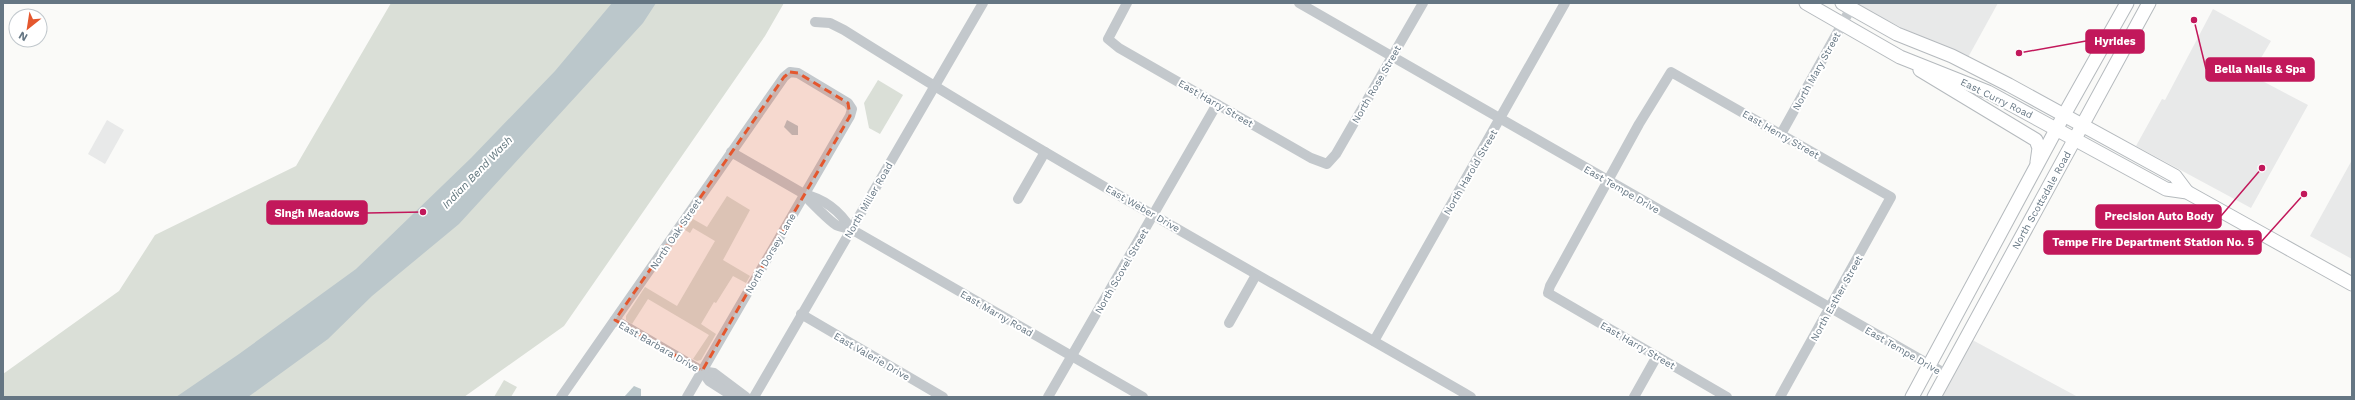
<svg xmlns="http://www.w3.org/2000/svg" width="2355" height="400" font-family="'Work Sans',sans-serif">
<rect width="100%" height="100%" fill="#fafaf8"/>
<!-- built -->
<g fill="#e8e9e9">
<polygon points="1854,3 1998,3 1966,61"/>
<polygon points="2213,9 2271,41 2251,75 2308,105 2251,208 2136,146 2162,99 2165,100"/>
<polygon points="107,120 124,130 105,164 88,154"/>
<polygon points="2352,160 2352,259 2310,236"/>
<polygon points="1967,337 1978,343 2078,397 1934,397"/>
</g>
<!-- green -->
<g fill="#dadfd7">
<polygon points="391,3 784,3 765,36 564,326 464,397 3,397 3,374 119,291 155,235 296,166"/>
<polygon points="878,80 903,95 880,134 869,128 864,103"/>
<polygon points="727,196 750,210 723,260 750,276 746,283 733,276 716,303 714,302 701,324 716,334 701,360 697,361 693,359 709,335 648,299 632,324 626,320 626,316 645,287 677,306 715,241 693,228 690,233 685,230 693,219 707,227"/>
<polygon points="504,380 517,387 511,397 494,397"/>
</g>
<!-- water -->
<g fill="#bbc7cb">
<polygon points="612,3 656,3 643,23 459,224 372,296 328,339 248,397 176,397 239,354 356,269 471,158 555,71"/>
<polygon points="787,120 798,126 798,135 792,135 784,127"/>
<polygon points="634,386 641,389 641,397 624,397"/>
</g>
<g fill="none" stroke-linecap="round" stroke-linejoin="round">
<!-- major casing -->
<g stroke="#b5babe" stroke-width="15">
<g id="major">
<polyline points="1806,3 1900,57 1988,92 2166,189 2187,192 2352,284"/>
<polyline points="1842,3 1897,34 1952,56 2009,85 2175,176 2187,192"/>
<polyline points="1920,70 2036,140 2039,148 2037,162"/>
<polyline points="1912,397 2064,115 2127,3"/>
<polyline points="1934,397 2149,3"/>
</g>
</g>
<!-- minor -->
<g stroke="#c3c8cc" stroke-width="10">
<polyline points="1127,3 1108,39 1119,48 1311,158 1327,164 1336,154 1423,3"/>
<polyline points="1299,3 1946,374"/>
<path d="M815 22 830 23 844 30C1049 159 1261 276 1471 397"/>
<polyline points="1781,134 1851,8"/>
<path d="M731 152 804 194C825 199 840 211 851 229"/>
<path d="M804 194C808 200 831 222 836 225 840 227 846 228 851 229L1143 397"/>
<polyline points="1018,199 1045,152"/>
<polyline points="801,314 943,397"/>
<polyline points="615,320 702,371 714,373 746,397"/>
<polyline points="1229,323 1256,275"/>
<polyline points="1374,341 1565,3"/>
<polyline points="702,371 709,381 734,397"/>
<polyline points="561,397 784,77 790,72 798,73 848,103 852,109 850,116 687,397"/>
<polyline points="754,397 983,3"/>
<polyline points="1048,397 1217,104"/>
<polyline points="1634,397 1657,356"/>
<polyline points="1727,397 1548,293 1550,286 1639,124 1671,72 1891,197 1780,397"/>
</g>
<!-- major -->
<use href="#major" stroke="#fff" stroke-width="13"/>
</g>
<!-- marked area -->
<path fill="#e4572e" fill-opacity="0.2" stroke="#e4572e" stroke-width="3" stroke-dasharray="8 5" stroke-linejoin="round" d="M790 72 798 73 848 103 850 116 702 371 615 320 784 77Z"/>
<g text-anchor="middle" stroke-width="4" stroke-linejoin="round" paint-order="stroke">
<!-- street labels -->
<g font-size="10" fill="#657683" stroke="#fff">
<text transform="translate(1816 71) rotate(-61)" y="4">North Mary Street</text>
<text transform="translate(1376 84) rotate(-60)" y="4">North Rose Street</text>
<text transform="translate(1997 98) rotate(26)" y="4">East Curry Road</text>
<text transform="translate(1216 103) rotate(30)" y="4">East Harry Street</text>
<text transform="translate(1781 134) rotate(30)" y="4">East Henry Street</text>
<text transform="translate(1470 172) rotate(-60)" y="4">North Harold Street</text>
<text transform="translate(1622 189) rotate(30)" y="4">East Tempe Drive</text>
<text transform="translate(868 200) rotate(-60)" y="4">North Miller Road</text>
<text transform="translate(2041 200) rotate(-61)" y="4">North Scottsdale Road</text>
<text transform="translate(1143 208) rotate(30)" y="4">East Weber Drive</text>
<text transform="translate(675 234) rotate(-56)" y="4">North Oak Street</text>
<text transform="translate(770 253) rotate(-60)" y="4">North Dorsey Lane</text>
<text transform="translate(1121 271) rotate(-60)" y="4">North Scovel Street</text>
<text transform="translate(1836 298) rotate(-61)" y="4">North Esther Street</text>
<text transform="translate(997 313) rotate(30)" y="4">East Marny Road</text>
<text transform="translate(1638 345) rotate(30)" y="4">East Harry Street</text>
<text transform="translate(659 346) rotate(30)" y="4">East Barbara Drive</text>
<text transform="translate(1903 350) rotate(30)" y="4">East Tempe Drive</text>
<text transform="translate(872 356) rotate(30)" y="4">East Valerie Drive</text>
</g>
<!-- water labels -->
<g font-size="11" font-style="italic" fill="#60757c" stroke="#fff">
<text transform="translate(477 172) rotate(-46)" y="4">Indian Bend Wash</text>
</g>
</g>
<!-- callouts -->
<path fill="none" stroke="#c2185b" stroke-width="1.5" d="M2019 53L2086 41M2194 20L2206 69M423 212L367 213M2262 168L2221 216M2304 194L2261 242"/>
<g fill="#c2185b" stroke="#fff" stroke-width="1.5">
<circle cx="2019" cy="53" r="4"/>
<circle cx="2194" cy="20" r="4"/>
<circle cx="423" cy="212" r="4"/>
<circle cx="2262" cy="168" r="4"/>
<circle cx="2304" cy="194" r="4"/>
</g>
<g fill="#c2185b" stroke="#c2185b" stroke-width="1.5">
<rect x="2086" y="30" width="58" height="23" rx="4"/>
<rect x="2206" y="58" width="108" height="23" rx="4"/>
<rect x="267" y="201" width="100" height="23" rx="4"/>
<rect x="2096" y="205" width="125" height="23" rx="4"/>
<rect x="2044" y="231" width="217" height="23" rx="4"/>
</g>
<g font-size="11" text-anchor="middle" font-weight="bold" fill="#fff">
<text x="2115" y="45">Hyrides</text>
<text x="2260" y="73">Bella Nails &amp; Spa</text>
<text x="317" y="217">Singh Meadows</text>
<text x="2159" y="220">Precision Auto Body</text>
<text x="2153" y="246">Tempe Fire Department Station No. 5</text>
</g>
<!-- border -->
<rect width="2355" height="400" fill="none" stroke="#657683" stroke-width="8"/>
<!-- north arrow -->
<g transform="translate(28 28) rotate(210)"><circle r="19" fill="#ffffff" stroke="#c1c8cd"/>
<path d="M0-3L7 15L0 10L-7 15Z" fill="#e4572e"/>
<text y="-6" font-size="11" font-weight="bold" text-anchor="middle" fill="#657683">N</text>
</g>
</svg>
